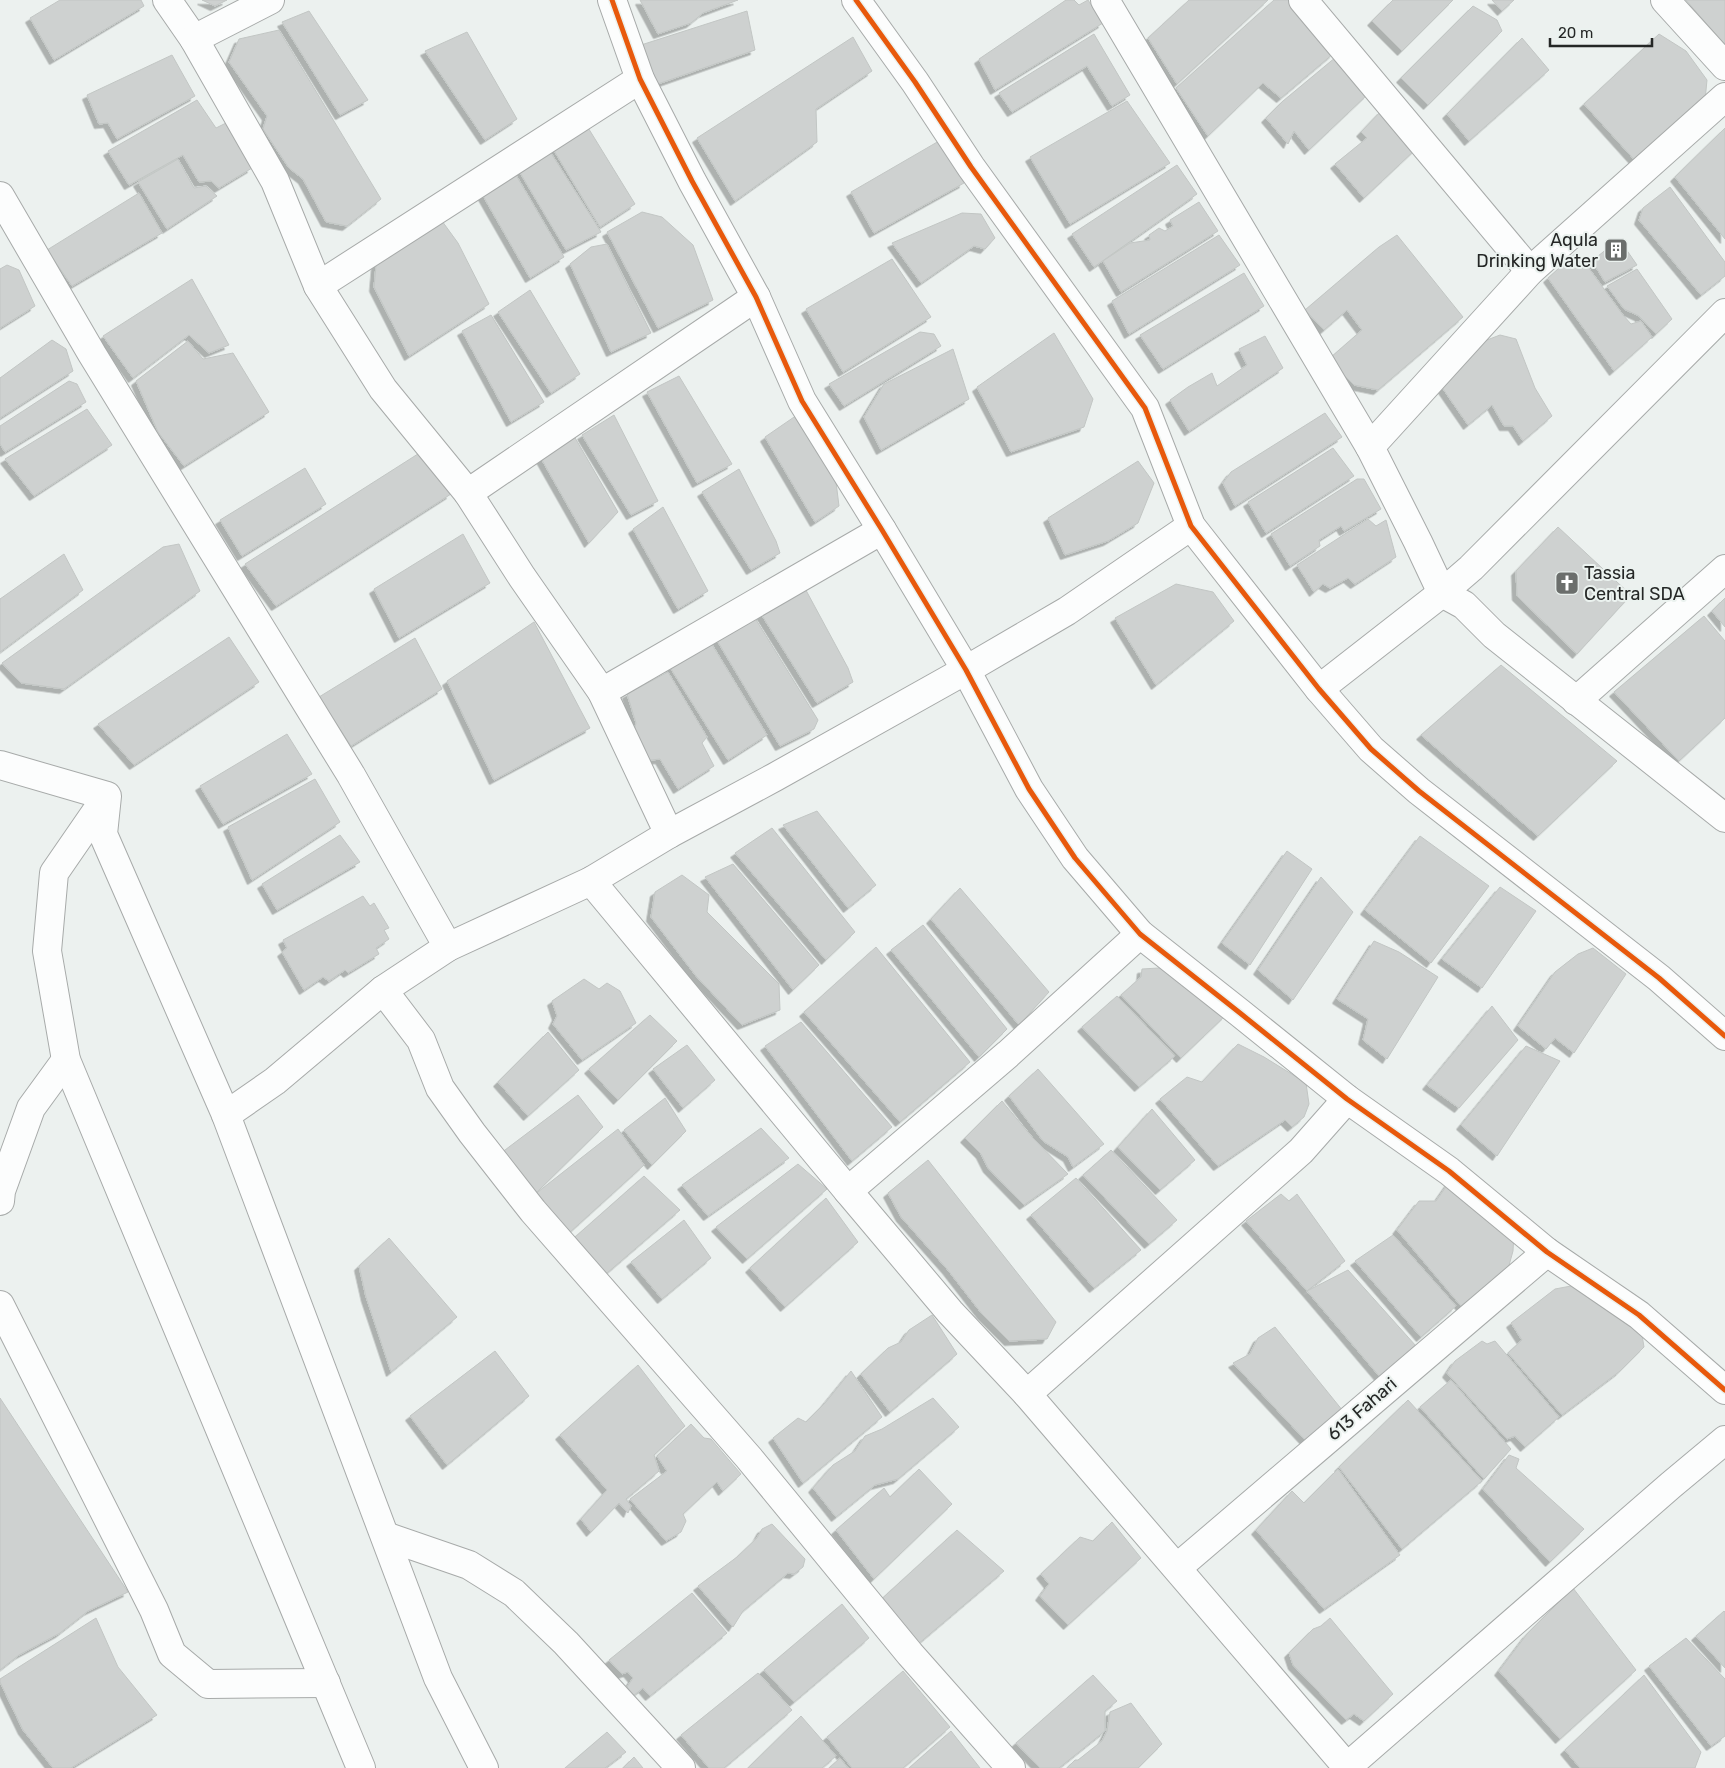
<svg xmlns="http://www.w3.org/2000/svg" width="1725" height="1768" font-family="Rubik,sans-serif">
<defs>
<filter id="shadow"><feDropShadow dx="-4.5" dy="4.5" stdDeviation="0" flood-color="#0004"/></filter>
</defs>
<rect width="100%" height="100%" fill="#ecf1ef"/>
<!-- building -->
<g fill="#ced1d0" stroke="#c2c6c4" filter="url(#shadow)">
<polygon points="60,0 141,0 144,6 54,60 30,18"/>
<polygon points="202,0 227,0 215,6"/>
<polygon points="640,0 738,0 703,13 691,23 658,34"/>
<polygon points="1066,0 1074,0 1079,5 1088,0 1103,23 995,90 979,59"/>
<polygon points="1189,0 1268,0 1177,84 1148,38"/>
<polygon points="1274,0 1291,0 1334,53 1281,98 1263,83 1208,136 1176,88"/>
<polygon points="1393,0 1453,0 1402,51 1372,21"/>
<polygon points="1492,0 1514,0 1502,11"/>
<polygon points="1686,0 1725,0 1725,45"/>
<polygon points="1473,6 1497,20 1502,31 1428,105 1401,78"/>
<polygon points="309,11 368,100 340,115 282,22"/>
<polygon points="747,11 755,50 655,85 641,45"/>
<polygon points="279,30 381,199 347,226 326,222 303,179 289,168 263,129 267,116 229,62 239,39"/>
<polygon points="467,32 517,119 485,140 425,51"/>
<polygon points="1094,34 1130,95 1112,106 1087,66 1012,112 999,93"/>
<polygon points="1659,34 1686,51 1707,80 1704,111 1640,166 1584,104"/>
<polygon points="853,37 872,71 816,109 817,142 735,201 697,138"/>
<polygon points="1522,38 1549,70 1469,141 1447,114"/>
<polygon points="172,55 195,96 117,139 108,123 99,124 87,95"/>
<polygon points="1336,57 1368,94 1309,150 1294,131 1288,144 1266,118 1283,101"/>
<polygon points="197,100 216,128 226,123 252,168 219,188 211,181 199,182 183,155 129,185 108,151"/>
<polygon points="1127,101 1170,163 1070,224 1030,157"/>
<polygon points="1382,110 1417,148 1364,198 1335,164 1367,138 1361,132"/>
<polygon points="587,126 635,204 600,227 553,149"/>
<polygon points="1725,128 1725,239 1675,177"/>
<polygon points="939,141 964,183 874,233 851,192"/>
<polygon points="551,153 601,232 566,250 519,171"/>
<polygon points="178,159 194,188 206,186 217,196 167,229 138,182"/>
<polygon points="1177,165 1197,194 1094,267 1072,234"/>
<polygon points="516,175 564,257 530,278 482,194"/>
<polygon points="1670,187 1725,262 1725,276 1701,295 1639,220 1643,208"/>
<polygon points="139,193 162,233 72,286 47,250"/>
<polygon points="1199,202 1218,231 1121,292 1103,261 1130,243 1150,240 1149,235 1159,228 1165,231 1173,226 1170,220"/>
<polygon points="642,212 662,217 693,245 713,300 658,328 607,232"/>
<polygon points="962,213 981,214 995,238 985,249 974,246 921,283 892,243"/>
<polygon points="442,221 458,243 489,304 409,356 374,287 377,255"/>
<polygon points="1219,235 1240,265 1129,334 1112,301"/>
<polygon points="1397,235 1463,317 1378,390 1354,385 1341,372 1323,364 1362,330 1347,310 1324,330 1305,310 1379,247"/>
<polygon points="1619,239 1637,265 1605,282 1592,261"/>
<polygon points="607,244 651,333 611,352 570,264 591,247"/>
<polygon points="1577,252 1623,315 1631,324 1641,321 1652,337 1614,371 1548,278"/>
<polygon points="892,259 931,317 843,372 806,309"/>
<polygon points="7,265 19,270 35,306 0,328 0,269"/>
<polygon points="1637,269 1672,319 1656,334 1639,316 1624,309 1607,286"/>
<polygon points="1244,273 1264,306 1163,369 1140,335"/>
<polygon points="192,279 229,345 209,353 189,335 133,378 103,336"/>
<polygon points="530,290 580,374 551,393 498,312"/>
<polygon points="491,315 544,402 511,422 462,331"/>
<polygon points="920,332 934,334 941,346 844,406 829,384"/>
<polygon points="1054,333 1093,399 1084,427 1011,452 977,387"/>
<polygon points="1500,335 1516,339 1535,388 1552,416 1523,441 1513,426 1504,426 1492,405 1468,425 1441,386 1452,371 1487,340"/>
<polygon points="1265,336 1283,368 1189,431 1170,400 1188,387 1212,373 1217,386 1247,365 1239,349"/>
<polygon points="52,340 66,349 73,371 0,418 0,378"/>
<polygon points="188,341 203,359 233,353 269,412 184,466 158,432 136,381"/>
<polygon points="953,349 969,399 881,450 864,417 884,384"/>
<polygon points="679,376 732,464 697,483 647,392"/>
<polygon points="69,381 77,384 86,402 5,452 0,444 0,426"/>
<polygon points="87,409 112,445 34,496 5,459"/>
<polygon points="1325,413 1342,437 1235,506 1223,483 1231,472"/>
<polygon points="614,415 658,501 631,515 582,435"/>
<polygon points="797,415 836,482 839,506 815,522 765,437"/>
<polygon points="574,436 618,512 589,543 538,453"/>
<polygon points="1333,448 1354,476 1266,533 1248,502"/>
<polygon points="421,452 451,494 276,606 245,564"/>
<polygon points="1138,461 1154,483 1138,523 1108,541 1065,555 1048,518"/>
<polygon points="305,468 326,504 242,556 220,520"/>
<polygon points="739,469 776,541 780,553 751,570 702,492"/>
<polygon points="1357,479 1364,479 1381,509 1344,531 1341,526 1319,540 1320,546 1290,566 1271,534"/>
<polygon points="663,507 708,591 678,609 633,529"/>
<polygon points="1368,519 1376,526 1386,520 1396,557 1355,584 1348,578 1330,588 1323,584 1314,592 1297,565"/>
<polygon points="1558,527 1631,595 1577,654 1517,596 1516,571"/>
<polygon points="463,534 490,583 399,638 374,589"/>
<polygon points="179,544 200,591 64,689 21,683 2,663 163,547"/>
<polygon points="64,554 83,590 0,652 0,599"/>
<polygon points="801,581 848,668 853,682 817,703 756,606"/>
<polygon points="1176,584 1213,592 1234,621 1156,685 1115,618"/>
<polygon points="1725,598 1725,627 1712,611"/>
<polygon points="750,610 818,720 814,729 780,746 712,632"/>
<polygon points="1704,616 1725,641 1725,718 1679,761 1614,692"/>
<polygon points="534,622 590,728 494,780 447,681"/>
<polygon points="229,637 259,682 134,765 98,724"/>
<polygon points="415,638 442,689 351,746 319,697"/>
<polygon points="708,638 767,735 728,760 666,661"/>
<polygon points="1501,665 1617,761 1538,836 1421,735"/>
<polygon points="668,672 707,737 702,743 714,766 678,789 660,759 643,761 632,738 636,723 627,694"/>
<polygon points="287,734 312,774 223,824 200,786"/>
<polygon points="315,779 340,822 252,880 228,827"/>
<polygon points="817,811 876,885 848,908 783,825"/>
<polygon points="772,828 855,932 826,960 735,853"/>
<polygon points="340,835 360,862 277,910 262,884"/>
<polygon points="1420,836 1489,886 1431,963 1365,910"/>
<polygon points="1287,851 1312,869 1250,965 1222,943"/>
<polygon points="733,864 819,965 793,990 705,877"/>
<polygon points="682,875 709,895 707,912 779,984 780,1010 742,1025 696,976 651,917 655,892"/>
<polygon points="1321,877 1353,912 1293,1000 1258,970"/>
<polygon points="1500,887 1536,911 1482,988 1442,959"/>
<polygon points="960,888 1049,992 1019,1025 931,919"/>
<polygon points="363,896 370,906 374,903 389,928 384,930 389,939 376,948 379,954 348,973 345,970 329,981 323,977 304,990 282,952 287,948 283,940"/>
<polygon points="923,925 1007,1029 979,1057 891,950"/>
<polygon points="1374,941 1399,952 1438,977 1387,1059 1363,1040 1368,1019 1337,999"/>
<polygon points="876,947 970,1062 900,1122 804,1012"/>
<polygon points="1593,948 1626,974 1574,1053 1555,1038 1546,1049 1518,1026 1555,972 1578,954"/>
<polygon points="1175,967 1226,1015 1181,1058 1121,995 1141,977 1142,969"/>
<polygon points="584,979 599,989 607,983 620,991 636,1023 582,1060 553,1024 557,1016 552,1001"/>
<polygon points="1117,996 1175,1056 1139,1087 1082,1027"/>
<polygon points="1492,1006 1518,1040 1459,1108 1427,1085"/>
<polygon points="650,1015 677,1041 618,1100 589,1069"/>
<polygon points="801,1022 892,1127 852,1161 765,1046"/>
<polygon points="548,1032 579,1070 528,1116 498,1082"/>
<polygon points="1238,1044 1264,1057 1306,1083 1309,1104 1304,1117 1292,1127 1285,1120 1218,1166 1160,1099 1187,1077 1202,1082"/>
<polygon points="687,1045 715,1080 683,1108 653,1069"/>
<polygon points="1526,1046 1560,1061 1497,1156 1461,1125"/>
<polygon points="1038,1069 1104,1144 1073,1167 1068,1157 1043,1141 1009,1096"/>
<polygon points="578,1095 603,1127 534,1195 501,1153"/>
<polygon points="665,1098 686,1131 652,1165 624,1130"/>
<polygon points="1002,1101 1032,1137 1068,1174 1024,1205 988,1168 981,1154 965,1138"/>
<polygon points="1152,1109 1195,1160 1160,1190 1118,1147"/>
<polygon points="761,1128 789,1158 708,1216 682,1185"/>
<polygon points="618,1129 644,1165 568,1234 534,1195"/>
<polygon points="1111,1150 1177,1220 1149,1244 1083,1175"/>
<polygon points="928,1160 1056,1322 1047,1339 1009,1341 982,1314 947,1269 901,1217 888,1193"/>
<polygon points="798,1164 827,1189 747,1259 716,1227"/>
<polygon points="644,1176 680,1210 606,1274 575,1237"/>
<polygon points="1076,1178 1141,1250 1094,1288 1031,1215"/>
<polygon points="1452,1178 1514,1233 1513,1251 1508,1269 1461,1306 1397,1230 1419,1201 1436,1201"/>
<polygon points="1281,1194 1289,1201 1297,1194 1345,1261 1307,1291 1246,1221"/>
<polygon points="826,1198 858,1242 785,1307 750,1268"/>
<polygon points="684,1220 711,1258 662,1299 631,1262"/>
<polygon points="1393,1235 1456,1306 1421,1337 1355,1261"/>
<polygon points="389,1238 457,1317 391,1372 366,1297 359,1266"/>
<polygon points="1348,1270 1416,1346 1380,1377 1307,1291"/>
<polygon points="1587,1283 1642,1335 1644,1347 1620,1371 1562,1415 1508,1353 1522,1340 1511,1323 1555,1289"/>
<polygon points="932,1315 957,1354 890,1412 861,1374 888,1348 901,1342 909,1330"/>
<polygon points="1275,1327 1343,1411 1306,1441 1233,1363 1250,1354 1258,1338"/>
<polygon points="1482,1341 1487,1344 1495,1341 1559,1417 1525,1447 1515,1436 1507,1439 1447,1373 1455,1361"/>
<polygon points="495,1351 529,1396 447,1465 410,1416"/>
<polygon points="638,1365 685,1426 654,1455 659,1471 626,1499 631,1506 628,1513 619,1503 591,1532 581,1519 607,1490 560,1435"/>
<polygon points="851,1371 882,1417 803,1483 773,1438 798,1418 806,1422 825,1403"/>
<polygon points="1451,1380 1511,1449 1484,1479 1420,1407"/>
<polygon points="0,1398 128,1592 88,1611 60,1633 19,1655 0,1670"/>
<polygon points="933,1398 959,1427 898,1479 875,1485 836,1517 813,1488 833,1465 855,1451 865,1436 882,1429"/>
<polygon points="1408,1400 1482,1481 1402,1549 1339,1467"/>
<polygon points="691,1424 704,1438 711,1439 741,1474 723,1491 717,1482 683,1514 686,1521 681,1532 666,1541 630,1499 667,1471 657,1456"/>
<polygon points="1509,1455 1519,1459 1516,1468 1584,1529 1550,1562 1483,1489"/>
<polygon points="919,1469 952,1504 874,1579 836,1530 884,1488 890,1497"/>
<polygon points="1338,1469 1400,1555 1324,1609 1256,1530 1292,1491 1304,1503"/>
<polygon points="1112,1522 1141,1558 1068,1625 1040,1596 1049,1584 1041,1574 1080,1537 1093,1541"/>
<polygon points="772,1524 805,1559 803,1567 794,1574 788,1573 743,1611 733,1627 698,1586 737,1557 757,1538 762,1529"/>
<polygon points="957,1530 1004,1571 917,1645 876,1604"/>
<polygon points="1573,1588 1636,1670 1560,1739 1499,1671 1527,1634"/>
<polygon points="692,1593 727,1633 650,1696 643,1688 633,1696 627,1687 633,1678 628,1672 622,1674 609,1660"/>
<polygon points="842,1604 869,1638 794,1702 764,1670"/>
<polygon points="1724,1611 1725,1612 1725,1668 1696,1636"/>
<polygon points="96,1618 118,1667 157,1715 71,1768 53,1768 23,1730 0,1682 0,1679"/>
<polygon points="1330,1618 1393,1694 1364,1721 1354,1714 1346,1720 1293,1665 1289,1653 1313,1629 1321,1626"/>
<polygon points="1686,1638 1725,1679 1725,1736 1711,1746 1649,1666"/>
<polygon points="903,1671 950,1727 903,1768 852,1768 827,1737"/>
<polygon points="758,1673 792,1710 724,1768 709,1768 681,1735"/>
<polygon points="1093,1675 1117,1701 1105,1711 1105,1731 1059,1768 1040,1768 1016,1743"/>
<polygon points="1644,1675 1701,1752 1695,1768 1580,1768 1565,1750"/>
<polygon points="1131,1703 1162,1744 1138,1768 1067,1768 1075,1760 1078,1760 1102,1741 1107,1731 1110,1712"/>
<polygon points="801,1716 836,1756 822,1768 748,1768"/>
<polygon points="951,1731 980,1768 909,1768"/>
<polygon points="607,1732 626,1752 605,1768 565,1768"/>
<polygon points="634,1757 643,1768 623,1768"/>
<polygon points="840,1758 848,1768 829,1768"/>
</g>
<g fill="none" stroke-linecap="round" stroke-linejoin="round">
<!-- minor casing -->
<g stroke="#a7aaa9" stroke-width="30">
<g id="minor">
<polyline points="167,0 194,39 275,181 318,286 383,389 468,493 522,577 602,692 669,834"/>
<polyline points="612,0 640,79 692,181 756,297 802,401 882,530 966,670 1029,789 1075,858 1140,934 1240,1013 1347,1099 1449,1171 1547,1252 1639,1315 1725,1390"/>
<polyline points="856,0 915,82 971,167 1145,408 1191,526 1319,689 1371,749 1419,791 1659,978 1725,1036"/>
<polyline points="1105,0 1370,447 1418,542 1442,593 1464,605 1494,635 1725,818"/>
<polyline points="1303,0 1530,271"/>
<polyline points="1665,0 1725,66"/>
<polyline points="194,39 270,0"/>
<polyline points="0,196 92,354 351,775 448,947"/>
<polyline points="318,286 640,79"/>
<polyline points="1370,447 1530,271 1725,97"/>
<polyline points="468,493 756,297"/>
<polyline points="1319,689 1442,593 1471,568 1725,313"/>
<polyline points="602,692 882,530"/>
<polyline points="1576,701 1725,569"/>
<polyline points="0,765 107,796 103,834 226,1115 438,1678 484,1768"/>
<polyline points="105,799 54,873 47,951 66,1060 361,1768"/>
<polyline points="591,881 848,1191"/>
<polyline points="1140,934 1008,1054 848,1191 950,1312 1027,1394 1348,1768"/>
<polyline points="383,990 421,1040 440,1088 472,1133 533,1211 749,1458 910,1654 1011,1768"/>
<polyline points="226,1115 275,1081 383,990 448,947 591,881 669,834 775,777 966,670 1067,611 1191,526"/>
<polyline points="0,1201 1,1191 31,1108 66,1060"/>
<polyline points="0,1305 154,1610 172,1654 208,1684 326,1683"/>
<polyline points="1027,1394 1301,1151 1347,1099"/>
<polyline points="385,1536 469,1565 514,1593 566,1643 681,1768"/>
<polyline points="1178,1567 1547,1252"/>
<polyline points="1347,1767 1671,1485 1725,1440"/>
</g>
</g>
<!-- minor -->
<use href="#minor" stroke="#fcfdfd" stroke-width="28"/>
<!-- cycleway casing -->
<g stroke="#ebf2ef" stroke-width="8">
<g id="cycleway">
<polyline points="612,0 640,79 692,181 756,297 802,401 882,530 966,670 1029,789 1075,858 1140,934 1240,1013 1347,1099 1449,1171 1547,1252 1639,1315 1725,1390"/>
<polyline points="856,0 915,82 971,167 1145,408 1191,526 1319,689 1371,749 1419,791 1659,978 1725,1036"/>
</g>
</g>
<!-- cycleway -->
<use href="#cycleway" stroke="#e8590c" stroke-width="5"/>
</g>
<!-- icons -->
<defs>
<g id="building-square" transform="scale(1.25)"><rect x="-9" y="-9" width="18" height="18" rx="4" fill="#6b6e6c" stroke="#ebf2ef"/><path d="M-4-6H4V6H1V3H-1V6H-4ZM-2.5-4.3h1.7v1.8h-1.7ZM.8-4.3h1.7v1.8H.8ZM-2.5-1h1.7V.8h-1.7ZM.8-1h1.7V.8H.8Z" fill="#fff"/></g>
<g id="church-square" transform="scale(1.25)"><rect x="-9" y="-9" width="18" height="18" rx="4" fill="#6b6e6c" stroke="#ebf2ef"/><path d="M-1.2-6h2.4v3.5h3.3v2.4h-3.3V6h-2.4V-.1h-3.3v-2.4h3.3Z" fill="#fff"/></g>
</defs>
<g fill-rule="evenodd">
<use href="#building-square" x="1616" y="250"/>
<use href="#church-square" x="1567" y="583"/>
</g>
<g text-anchor="middle" stroke-width="4" stroke-linejoin="round" paint-order="stroke">
<!-- poi labels -->
<g font-size="18" fill="#252726" stroke="#ebf2ef" text-anchor="end">
<text x="1598" y="246">Aqula<tspan x="1598" dy="21">Drinking Water</tspan></text>
<text x="1584" y="579" text-anchor="start">Tassia<tspan x="1584" dy="21">Central SDA</tspan></text>
</g>
<!-- street labels -->
<g font-size="18" fill="#252726" stroke="#ebf2ef">
<text transform="translate(1362 1409) rotate(-41)" y="6">613 Fahari</text>
</g>
</g>
<!-- scale -->
<path d="M1550 38v8h102v-8" fill="none" stroke="#252726" stroke-width="2.5"/>
<text x="1558" y="38" font-size="15" fill="#252726" stroke="#ebf2ef" stroke-width="4" paint-order="stroke">20 m</text>
</svg>
